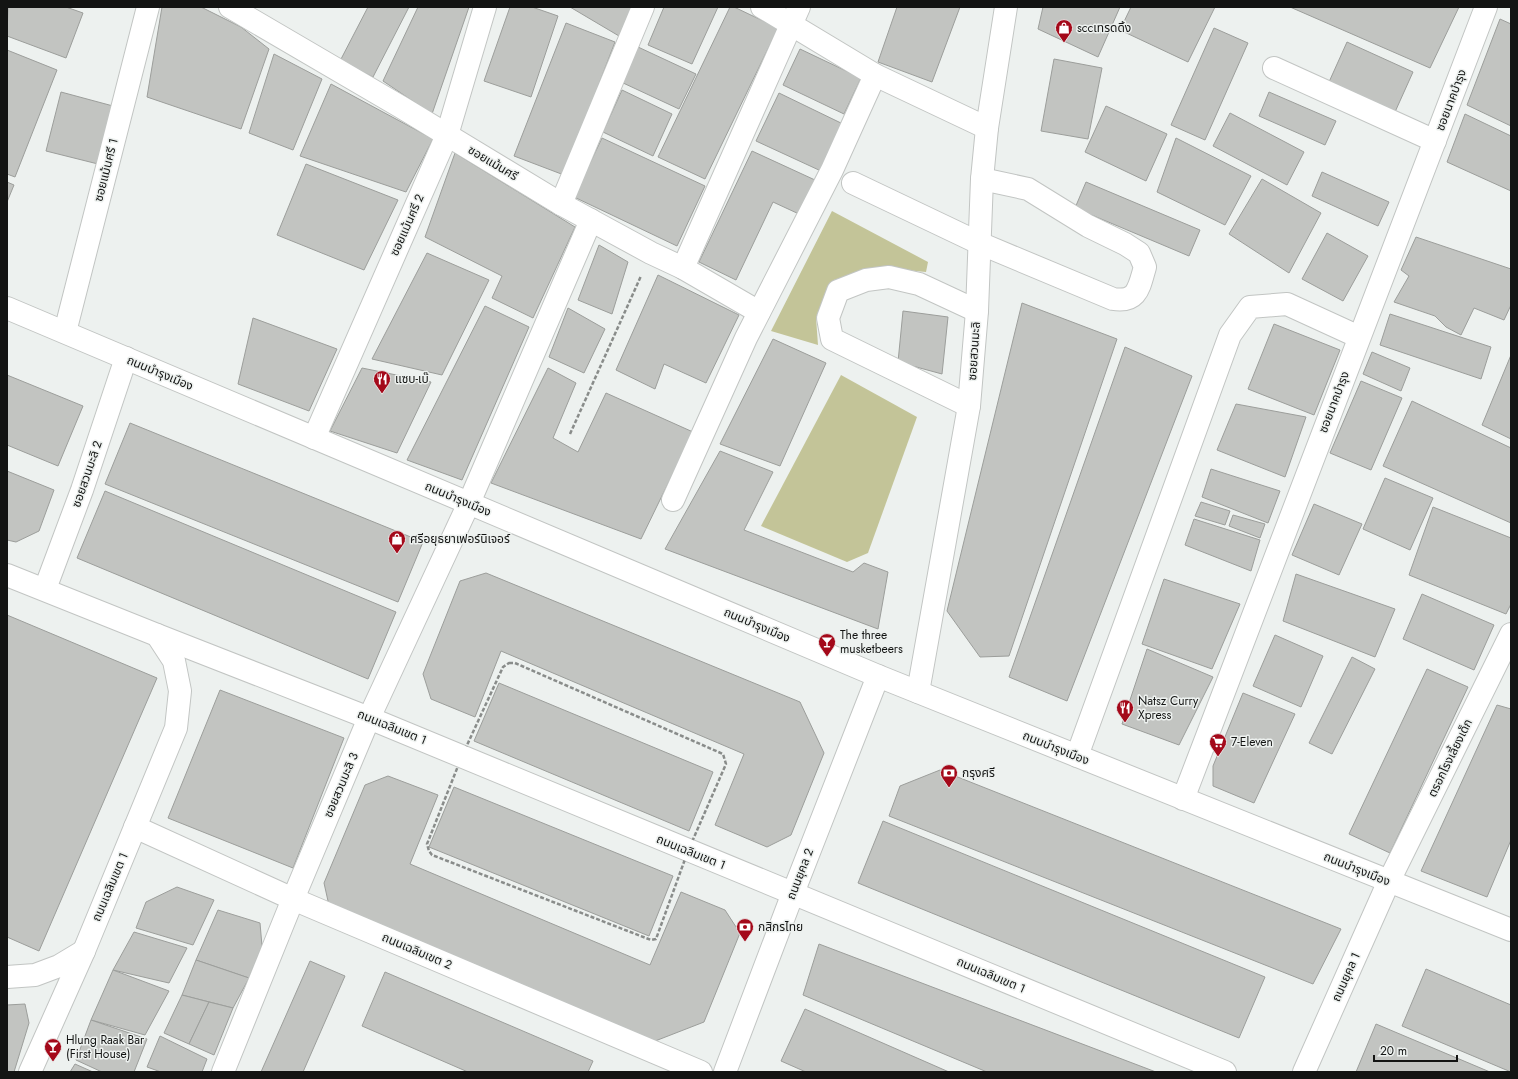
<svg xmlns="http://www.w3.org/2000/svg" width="1518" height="1079" font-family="Jost,'Noto Sans Thai',sans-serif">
<rect width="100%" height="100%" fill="#edf1ef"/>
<!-- green -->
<g fill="#c3c498">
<polygon points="832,211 928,262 926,272 884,268 859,272 834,280 816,318 818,345 771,331"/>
<polygon points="841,375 917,417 868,553 847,562 761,526"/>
</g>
<!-- building -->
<g fill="#c2c4c1" stroke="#9c9e9b">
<polygon points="8,7 66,7 83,13 66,58 7,36"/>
<polygon points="162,7 201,7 241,27 269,49 241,129 147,97"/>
<polygon points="368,7 409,7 373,77 340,61"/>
<polygon points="418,7 469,7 432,114 383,81"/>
<polygon points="510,7 532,7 558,16 531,97 484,81"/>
<polygon points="570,7 632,7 619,36"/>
<polygon points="664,7 718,7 692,64 648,45"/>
<polygon points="730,7 734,7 778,28 705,179 658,157"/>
<polygon points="897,7 960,7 932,82 878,62"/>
<polygon points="1043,7 1120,7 1098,57 1038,29"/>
<polygon points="1131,7 1215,7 1188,62 1120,30"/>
<polygon points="1290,7 1459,7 1430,68"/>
<polygon points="1500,19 1511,24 1511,126 1467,105"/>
<polygon points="566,23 615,42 564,175 514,156"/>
<polygon points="1214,28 1248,43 1205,140 1171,125"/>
<polygon points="1347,42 1413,72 1395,112 1329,82"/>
<polygon points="638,47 696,74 679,109 621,82"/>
<polygon points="800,49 861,78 844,114 783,85"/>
<polygon points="7,50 57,70 15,177 7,174"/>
<polygon points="274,54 322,79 293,150 249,133"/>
<polygon points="1054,59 1102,68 1088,139 1041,131"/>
<polygon points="331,84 433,139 406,192 300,156"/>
<polygon points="622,90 672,114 653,156 603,132"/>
<polygon points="61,92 113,106 98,164 46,151"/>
<polygon points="1269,92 1336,121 1325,145 1259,116"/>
<polygon points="779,93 843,124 821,171 756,141"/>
<polygon points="1106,106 1167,134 1146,181 1085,152"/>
<polygon points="1230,113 1304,152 1287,185 1213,146"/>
<polygon points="1465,114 1511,136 1511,191 1447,162"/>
<polygon points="602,138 705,186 677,246 574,197"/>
<polygon points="1176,138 1251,176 1225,225 1157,192"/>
<polygon points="752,151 815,180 799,214 773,202 736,280 699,262"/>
<polygon points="455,153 575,227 533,318 492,298 502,276 425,237"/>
<polygon points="306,164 398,200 364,270 277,235"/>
<polygon points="1322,172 1389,202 1378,226 1312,196"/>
<polygon points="1262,179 1321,213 1289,273 1229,234"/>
<polygon points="7,182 14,185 7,202"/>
<polygon points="1086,182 1200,230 1189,256 1075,208"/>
<polygon points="1327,233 1368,256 1343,301 1302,279"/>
<polygon points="1416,237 1511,269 1511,305 1504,320 1474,308 1461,335 1446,327 1435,316 1394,302 1409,276 1401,270"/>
<polygon points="599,245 628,262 612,314 578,300"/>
<polygon points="427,253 489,280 442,375 372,359"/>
<polygon points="658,275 739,315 706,383 664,364 655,389 616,370"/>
<polygon points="1022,303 1117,339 1009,656 980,657 947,611"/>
<polygon points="485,306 529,327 462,480 407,460"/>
<polygon points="568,308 605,329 584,373 549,357"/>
<polygon points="903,311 948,317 942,374 898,362"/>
<polygon points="1390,314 1491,347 1481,379 1380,345"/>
<polygon points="253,318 337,349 309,411 238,384"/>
<polygon points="1274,324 1340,350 1314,415 1248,389"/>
<polygon points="773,339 826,363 780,466 720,444"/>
<polygon points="1125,347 1192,376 1067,701 1009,677"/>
<polygon points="1372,352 1410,368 1401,391 1363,374"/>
<polygon points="1511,355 1511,439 1482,425"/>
<polygon points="362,368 431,382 397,453 330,431"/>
<polygon points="548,368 576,383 553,438 578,452 606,393 693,432 641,539 491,483"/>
<polygon points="7,375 83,406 58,466 7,445"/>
<polygon points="1361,381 1402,398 1371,470 1330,453"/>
<polygon points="1412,401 1511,448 1511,523 1383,466"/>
<polygon points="1236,404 1306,417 1285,477 1217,450"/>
<polygon points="130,423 423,542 398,602 105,484"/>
<polygon points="720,451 773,472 744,530 853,572 864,563 888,572 878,629 665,549"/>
<polygon points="1211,469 1280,491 1268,523 1202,497"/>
<polygon points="7,471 54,490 39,531 16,542 7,540"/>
<polygon points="1385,478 1433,498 1410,550 1363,529"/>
<polygon points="105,491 396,612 368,679 77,558"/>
<polygon points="1201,502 1230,511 1225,525 1195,516"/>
<polygon points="1314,504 1362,524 1339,575 1292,555"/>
<polygon points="1433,507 1511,538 1511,604 1506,614 1409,575"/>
<polygon points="1233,515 1265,524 1260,538 1229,526"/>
<polygon points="1194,519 1260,540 1251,571 1185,545"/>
<polygon points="486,573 800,702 824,753 791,835 767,847 715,825 744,754 501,651 475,717 431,699 423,674 460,581"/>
<polygon points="1296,574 1395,609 1375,657 1283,621"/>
<polygon points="1164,579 1240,604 1212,669 1142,644"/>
<polygon points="1422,594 1494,625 1474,670 1403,639"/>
<polygon points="7,615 157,678 39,951 7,937"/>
<polygon points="1275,635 1323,656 1301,707 1253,686"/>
<polygon points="1147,649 1213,677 1179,745 1122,724"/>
<polygon points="1352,657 1375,669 1332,754 1309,743"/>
<polygon points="1427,669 1468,687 1390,853 1349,834"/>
<polygon points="499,683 713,772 689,831 474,741"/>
<polygon points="220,690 344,738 293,868 168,818"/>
<polygon points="1243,693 1295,714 1254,803 1213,786 1213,766"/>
<polygon points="1497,705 1511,709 1511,840 1487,897 1421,871"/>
<polygon points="940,770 1341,929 1313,984 889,816 900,786"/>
<polygon points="388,776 438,795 410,864 650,965 681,892 725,910 740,933 704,1022 650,1043 330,910 324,883 365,785"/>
<polygon points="454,787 673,876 649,936 429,847"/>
<polygon points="883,821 1265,977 1239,1038 858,883"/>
<polygon points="177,887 214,900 193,945 136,928 146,902"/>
<polygon points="218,910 260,923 262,946 249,978 196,960"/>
<polygon points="134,932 187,948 169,983 113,970"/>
<polygon points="819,944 1156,1072 987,1072 803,995"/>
<polygon points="196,960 249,978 233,1008 182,995"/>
<polygon points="310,961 345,976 303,1072 261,1072"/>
<polygon points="1426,969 1511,1005 1511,1072 1402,1026"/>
<polygon points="113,970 169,991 145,1035 91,1020"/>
<polygon points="385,972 593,1061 588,1072 468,1072 362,1026"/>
<polygon points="182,995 209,1002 189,1044 164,1033"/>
<polygon points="209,1002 233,1008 214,1055 189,1044"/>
<polygon points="25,1004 29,1023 14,1072 7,1072 7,1005"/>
<polygon points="805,1009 949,1072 806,1072 781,1061"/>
<polygon points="91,1020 147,1039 134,1072 102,1072 76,1060"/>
<polygon points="1376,1024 1490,1072 1356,1072"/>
<polygon points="160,1036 207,1059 202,1072 161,1072 147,1067"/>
<polygon points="75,1064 93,1072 70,1072"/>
</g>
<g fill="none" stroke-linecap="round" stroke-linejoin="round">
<!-- minor casing -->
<g stroke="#c2c5c3" stroke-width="24">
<g id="minor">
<polyline points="230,7 401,107 561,204 651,253 683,268 759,312"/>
<polyline points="762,7 875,75 987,128"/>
<polyline points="1274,68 1435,141"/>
<path d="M853 183 979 243 1113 299C1138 303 1139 287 1145 267L1139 253 1125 244 1088 226 1028 189 982 179"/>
<polyline points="561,204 643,7"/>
<polyline points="683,268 799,7"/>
<polyline points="65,332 148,7"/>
<polyline points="969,406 832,339 828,318 838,291 866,280 889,277 919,284 977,311"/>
<polyline points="314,438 447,135 485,7"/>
<polyline points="673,500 746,338 832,170 875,75"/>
<polyline points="7,575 157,635 174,661 180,691 176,728 84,951 30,1072"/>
<polyline points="45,589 82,490 126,358"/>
<polyline points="157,635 369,718 1225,1072"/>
<polyline points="918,692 969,406 977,311 982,179 987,128 1006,7"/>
<polyline points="1077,756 1230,335 1250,307 1287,304 1359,337"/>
<polyline points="1183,799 1486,7"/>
<polyline points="135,827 293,899 701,1072"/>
<polyline points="7,977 35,975 59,966 84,951"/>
<polyline points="223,1072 293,899 369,718 469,503 591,220"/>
<polyline points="725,1072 793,893 878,676"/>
<polyline points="1304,1072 1389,881 1511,634"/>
</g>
</g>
<!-- major casing -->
<g stroke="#c2c5c3" stroke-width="24">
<polyline id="major" points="7,308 878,676 1511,930"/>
</g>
<!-- path -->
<g stroke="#898c8a" stroke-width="2.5" stroke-dasharray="4 2" stroke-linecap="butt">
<polyline points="570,434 641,276"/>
<polygon points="509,663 515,663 723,754 726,764 688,851 656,939 651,940 432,855 429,851 427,844 462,756 503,667"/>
</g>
<!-- minor -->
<use href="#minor" stroke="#fff" stroke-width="22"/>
<!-- major -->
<use href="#major" stroke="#fff" stroke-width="22"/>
</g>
<!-- icons -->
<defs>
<g id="shop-pin" transform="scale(0.9)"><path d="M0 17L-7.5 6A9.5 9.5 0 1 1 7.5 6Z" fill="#a4091a" stroke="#edf1ef"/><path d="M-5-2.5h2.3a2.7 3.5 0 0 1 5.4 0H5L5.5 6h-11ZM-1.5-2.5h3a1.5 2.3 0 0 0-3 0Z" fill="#fff"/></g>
<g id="restaurant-pin" transform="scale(0.9)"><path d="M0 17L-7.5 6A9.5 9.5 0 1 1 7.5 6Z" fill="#a4091a" stroke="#edf1ef"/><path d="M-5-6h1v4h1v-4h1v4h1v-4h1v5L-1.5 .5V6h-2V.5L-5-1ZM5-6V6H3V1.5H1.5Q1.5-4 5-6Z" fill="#fff"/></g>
<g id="bar-pin" transform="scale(0.9)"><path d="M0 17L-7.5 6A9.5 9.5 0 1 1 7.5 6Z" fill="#a4091a" stroke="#edf1ef"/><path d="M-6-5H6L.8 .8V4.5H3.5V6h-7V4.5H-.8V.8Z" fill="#fff"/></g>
<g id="supermarket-pin" transform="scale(0.9)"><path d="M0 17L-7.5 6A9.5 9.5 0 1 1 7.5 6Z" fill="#a4091a" stroke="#edf1ef"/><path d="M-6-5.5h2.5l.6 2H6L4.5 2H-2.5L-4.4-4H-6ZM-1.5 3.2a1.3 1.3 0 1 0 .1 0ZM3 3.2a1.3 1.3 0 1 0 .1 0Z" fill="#fff"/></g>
<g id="bank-pin" transform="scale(0.9)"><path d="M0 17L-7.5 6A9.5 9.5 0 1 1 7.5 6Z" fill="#a4091a" stroke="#edf1ef"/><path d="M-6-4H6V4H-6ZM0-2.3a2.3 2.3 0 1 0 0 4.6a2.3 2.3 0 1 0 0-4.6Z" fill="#fff"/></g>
</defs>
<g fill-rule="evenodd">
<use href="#shop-pin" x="1064" y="28"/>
<use href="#restaurant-pin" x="382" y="379"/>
<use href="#shop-pin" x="397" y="539"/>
<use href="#bar-pin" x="827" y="642"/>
<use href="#restaurant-pin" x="1125" y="708"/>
<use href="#supermarket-pin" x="1218" y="742"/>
<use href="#bank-pin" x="949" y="773"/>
<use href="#bank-pin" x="745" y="927"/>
<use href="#bar-pin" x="53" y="1047"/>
</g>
<g text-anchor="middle" stroke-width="3" stroke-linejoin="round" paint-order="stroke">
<!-- poi labels -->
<g font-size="12" fill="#131413" stroke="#edf1ef" text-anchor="start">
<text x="1077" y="32">sccเทรดดิ้ง</text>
<text x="395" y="383">แซบ-เบ๊</text>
<text x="410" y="543">ศรีอยุธยาเฟอร์นิเจอร์</text>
<text x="840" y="639">The three<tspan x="840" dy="14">musketbeers</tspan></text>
<text x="1138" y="705">Natsz Curry<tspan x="1138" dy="14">Xpress</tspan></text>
<text x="1231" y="746">7-Eleven</text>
<text x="962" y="777">กรุงศรี</text>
<text x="758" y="931">กสิกรไทย</text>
<text x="66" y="1044">Hlung Raak Bar<tspan x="66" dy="14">(First House)</tspan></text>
</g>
<!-- street labels -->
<g font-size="12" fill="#131413" stroke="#edf1ef">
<text transform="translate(1451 100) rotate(-69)" y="4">ซอยนาคบำรุง</text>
<text transform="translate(493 163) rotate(31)" y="4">ซอยแม้นศรี</text>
<text transform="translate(106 170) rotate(-76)" y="4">ซอยแม้นศรี 1</text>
<text transform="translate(407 225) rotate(-66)" y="4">ซอยแม้นศรี 2</text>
<text transform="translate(974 351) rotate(-86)" y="4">ซอยสวนมะลิ</text>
<text transform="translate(160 373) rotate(23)" y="4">ถนนบำรุงเมือง</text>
<text transform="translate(1334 402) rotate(-69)" y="4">ซอยนาคบำรุง</text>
<text transform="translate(87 474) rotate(-71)" y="4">ซอยสวนมะลิ 2</text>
<text transform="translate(458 499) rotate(23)" y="4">ถนนบำรุงเมือง</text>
<text transform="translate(757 625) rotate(23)" y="4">ถนนบำรุงเมือง</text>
<text transform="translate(392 727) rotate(22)" y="4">ถนนเฉลิมเขต 1</text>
<text transform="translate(1056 748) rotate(22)" y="4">ถนนบำรุงเมือง</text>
<text transform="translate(1450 758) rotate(-64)" y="4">ตรอกโรงเลี้ยงเด็ก</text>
<text transform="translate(341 785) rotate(-67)" y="4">ซอยสวนมะลิ 3</text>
<text transform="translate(691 852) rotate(22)" y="4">ถนนเฉลิมเขต 1</text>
<text transform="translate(1357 869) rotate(22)" y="4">ถนนบำรุงเมือง</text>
<text transform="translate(800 874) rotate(-69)" y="4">ถนนยุคล 2</text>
<text transform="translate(110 887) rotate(-67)" y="4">ถนนเฉลิมเขต 1</text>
<text transform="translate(417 951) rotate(23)" y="4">ถนนเฉลิมเขต 2</text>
<text transform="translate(991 975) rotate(23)" y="4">ถนนเฉลิมเขต 1</text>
<text transform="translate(1346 977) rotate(-66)" y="4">ถนนยุคล 1</text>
</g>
</g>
<!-- border -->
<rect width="1518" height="1079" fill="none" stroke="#131413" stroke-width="16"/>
<!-- scale -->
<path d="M1374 1055v6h83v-6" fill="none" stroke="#131413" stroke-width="2"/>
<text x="1380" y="1055" font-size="12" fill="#131413" stroke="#edf1ef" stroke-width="3" paint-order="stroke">20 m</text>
</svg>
